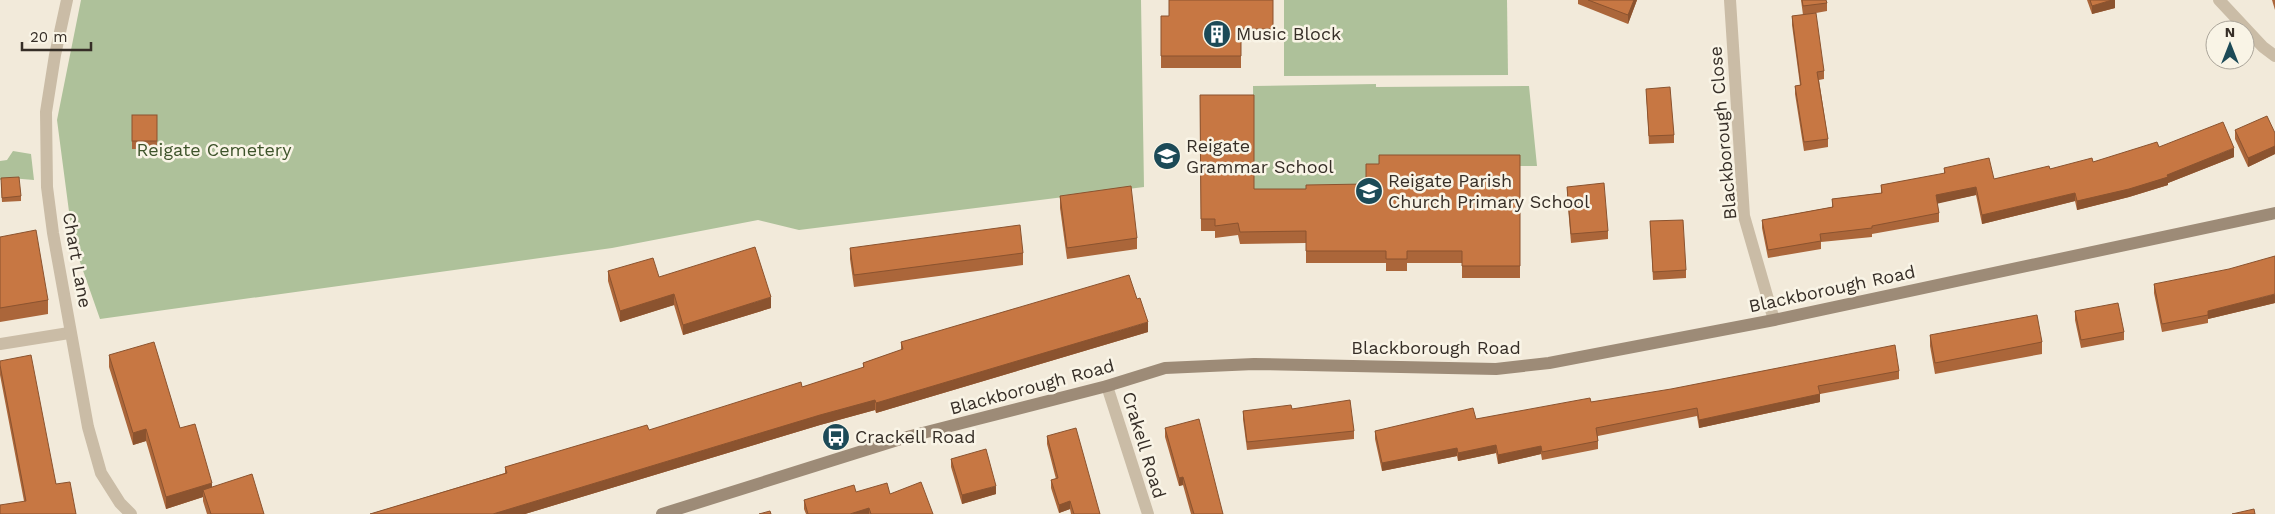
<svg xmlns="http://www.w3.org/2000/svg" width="2275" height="514" font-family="'Work Sans',sans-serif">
<rect width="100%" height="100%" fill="#f2eada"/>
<!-- green -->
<g fill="#aec19a">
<polygon points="81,0 1141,0 1144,187 799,230 758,220 612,248 100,319 73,242 57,120"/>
<polygon points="1284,0 1507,0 1508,75 1284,76"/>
<polygon points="1376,84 1376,87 1529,86 1537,166 1520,166 1366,195 1254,201 1253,86"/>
<polygon points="13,151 31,154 34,180 10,178 0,180 0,161 7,160"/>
</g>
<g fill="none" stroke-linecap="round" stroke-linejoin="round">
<!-- minor -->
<g stroke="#cabca6" stroke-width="12">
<polyline points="1730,0 1744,216 1774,320"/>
<polyline points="2219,0 2263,47 2275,56"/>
<polyline points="0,344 69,333"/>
<polyline points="1107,386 1148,514"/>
</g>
<!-- tertiary -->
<polyline stroke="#cabca6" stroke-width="12" points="67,0 55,55 46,112 47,187 53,233 88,427 101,473 120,503 131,514"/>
<!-- secondary -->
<polyline stroke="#9d8b77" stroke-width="12" points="662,514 907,437 1107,386 1165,368 1254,364 1496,369 1549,363 1774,320 2275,213"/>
</g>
<!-- wall -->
<g fill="#ab663a">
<polygon points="1273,0 1273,41 1241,41 1241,68 1161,68 1161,16 1169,16"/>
<polygon points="1578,0 1637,0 1628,24 1578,4"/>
<polygon points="1801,0 1826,0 1827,3 1827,11 1805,15 1824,71 1824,79 1819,80 1828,139 1828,147 1804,151 1795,94 1795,86 1800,85 1792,25 1792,16 1803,15"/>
<polygon points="2087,0 2115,0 2115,8 2092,14"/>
<polygon points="2272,0 2275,0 2275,10"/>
<polygon points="1646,89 1674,135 1674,143 1649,144"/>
<polygon points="1200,95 1254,189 1306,189 1366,184 1379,164 1520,155 1520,278 1462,278 1462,263 1407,263 1407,271 1386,271 1386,263 1306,263 1306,243 1240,244 1238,235 1215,238 1215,231 1201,231"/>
<rect x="132" y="115" width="25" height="34"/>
<polygon points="2235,130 2275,133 2275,154 2248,167 2235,139"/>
<polygon points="2159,147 2234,157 2168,183 2168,185 2129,197 2077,210 2075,201 1982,224 1976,195 1937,203 1939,213 1939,222 1872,234 1872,237 1821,242 1821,249 1768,258 1762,228 1762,220 1832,207 1832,199 1881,193 1881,185 1944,174 1944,168 1994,179 2050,169 2093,162"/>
<polygon points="1,183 21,196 21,201 2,202"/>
<polygon points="1567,187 1608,231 1608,239 1571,243 1567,195"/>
<polygon points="1060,196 1137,238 1137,249 1067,259 1060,208"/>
<polygon points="1650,221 1686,270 1686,278 1653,280"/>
<polygon points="0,237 48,300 48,314 0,322"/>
<polygon points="850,248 1023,253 1023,265 854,287 850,259"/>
<polygon points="608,271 659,277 771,308 683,335 674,305 620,322 608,281"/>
<polygon points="2154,284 2275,303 2208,319 2208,323 2162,332 2154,293"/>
<polygon points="2075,311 2124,332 2124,340 2081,348 2075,320"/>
<polygon points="1148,332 876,413 875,410 820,425 525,514 370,514 505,473 505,467 649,430 802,387 863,368 863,363 901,350 901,342"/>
<polygon points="1930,335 2042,342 2042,354 1935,374 1930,346"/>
<polygon points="109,355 180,428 212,487 264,514 207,514 203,501 203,497 166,509 146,441 133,445 109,367"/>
<polygon points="0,361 56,484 76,514 24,501 0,375"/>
<polygon points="1899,371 1899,379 1820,394 1820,402 1699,428 1697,416 1598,436 1598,449 1542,460 1541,454 1498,464 1496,453 1458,461 1457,456 1382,471 1375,439 1375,431 1476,419 1591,402"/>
<polygon points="1292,409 1354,431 1354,439 1247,450 1243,419 1243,411"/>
<polygon points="1165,428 1223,514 1191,514 1183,485 1179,486 1165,437"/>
<polygon points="1047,436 1100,514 1071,514 1070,509 1059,513 1051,488 1051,480 1056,479 1047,444"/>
<polygon points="951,459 996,494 962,504 951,467"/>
<polygon points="856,492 890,494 933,514 806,514 804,509 804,500"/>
</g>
<!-- shaded-wall -->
<g fill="#8b532f">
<polygon points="1634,0 1637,0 1628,24 1628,15"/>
<polygon points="2112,0 2115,0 2115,8 2092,14 2092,6"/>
<polygon points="2275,146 2275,154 2248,167 2248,158"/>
<polygon points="2234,148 2234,157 2168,183 2168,185 2129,197 2077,210 2077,201 2167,175"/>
<polygon points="1976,187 1976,195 1936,204 1936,195"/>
<polygon points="2075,193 2075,201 1982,224 1982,215"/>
<polygon points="674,294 674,305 620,322 620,311"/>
<polygon points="2275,294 2275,303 2208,319 2208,311"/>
<polygon points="771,297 771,308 683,335 683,325"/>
<polygon points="1148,322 1148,332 876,413 876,403"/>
<polygon points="1820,394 1820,402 1699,428 1699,420"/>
<polygon points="875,400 875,410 820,425 525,514 493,514 820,415"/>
<polygon points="146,429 146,441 133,445 133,433"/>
<polygon points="1496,445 1496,453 1458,461 1458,453"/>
<polygon points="1541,446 1541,454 1498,464 1498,455"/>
<polygon points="1457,448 1457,456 1382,471 1382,463"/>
<polygon points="1183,477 1183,485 1179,486 1179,478"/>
<polygon points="212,483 212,495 203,490 203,497 166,509 166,497"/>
<polygon points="996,486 996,494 962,504 962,495"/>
<polygon points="1070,501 1070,509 1059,513 1059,505"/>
<polygon points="869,508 869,514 850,514"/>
</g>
<!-- building -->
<g fill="#c77743" stroke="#8b532f">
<polygon points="1169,0 1273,0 1273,29 1241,29 1241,56 1161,56 1161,16 1169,16"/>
<polygon points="1588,0 1634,0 1628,15"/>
<polygon points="1802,0 1826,0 1827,3 1803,6"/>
<polygon points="2090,0 2112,0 2092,6"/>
<polygon points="1816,13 1824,71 1817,72 1828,139 1804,142 1795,86 1801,85 1792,16"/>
<polygon points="1670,87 1674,135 1649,136 1646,89"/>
<polygon points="1200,95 1254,95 1254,189 1306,189 1306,185 1366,184 1366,164 1379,164 1379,155 1520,155 1520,266 1462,266 1462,251 1407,251 1407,259 1386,259 1386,251 1306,251 1306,231 1240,232 1238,223 1215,226 1215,219 1201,219"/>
<rect x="132" y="115" width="25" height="26"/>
<polygon points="2267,116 2275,133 2275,146 2248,158 2235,130"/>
<polygon points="2223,122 2234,148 2167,175 2168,177 2129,189 2077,201 2075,193 1982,215 1976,187 1936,195 1939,213 1872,226 1872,228 1820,234 1821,241 1768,250 1762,220 1833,207 1832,199 1882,193 1881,185 1945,173 1944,168 1989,158 1994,179 2049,166 2050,169 2092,158 2093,162 2157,142 2159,147"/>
<polygon points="19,177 21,196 2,198 1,178"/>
<polygon points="1604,183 1608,231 1571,234 1567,187"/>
<polygon points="1131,186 1137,238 1067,248 1060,196"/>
<polygon points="1683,220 1686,270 1653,272 1650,221"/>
<polygon points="1020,225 1023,253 854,275 850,248"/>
<polygon points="36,230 48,300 0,308 0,237"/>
<polygon points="755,247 771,297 683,325 674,294 620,311 608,271 653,258 659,277"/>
<polygon points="2275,256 2275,294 2208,311 2208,315 2162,324 2154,284 2229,269"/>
<polygon points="1129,275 1137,299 1140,298 1148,322 876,403 875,400 820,415 493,514 370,514 507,473 505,467 647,425 649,430 801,382 802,387 864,367 863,363 903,349 901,342"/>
<polygon points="2118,303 2124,332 2081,340 2075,311"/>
<polygon points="2037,315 2042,342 1935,363 1930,335"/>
<polygon points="154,342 180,428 195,424 212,483 166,497 146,429 133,433 109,355"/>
<polygon points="1895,345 1899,371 1818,386 1820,394 1699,420 1697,408 1596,428 1598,441 1542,452 1541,446 1498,455 1496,445 1458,453 1457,448 1382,463 1375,431 1473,408 1476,419 1590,398 1591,402 1671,389"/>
<polygon points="31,355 56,484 70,482 76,514 0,514 0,505 26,501 0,365 0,361"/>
<polygon points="1350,400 1354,431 1247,442 1243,411 1291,405 1292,409"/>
<polygon points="1199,419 1223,514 1194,514 1183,477 1179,478 1165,428"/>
<polygon points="1076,428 1100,514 1074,514 1070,501 1059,505 1051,480 1058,478 1047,436"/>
<polygon points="986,449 996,486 962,495 951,459"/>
<polygon points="252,474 264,514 211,514 203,490"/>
<polygon points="921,482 933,514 871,514 869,508 850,514 808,514 804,500 854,485 856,492 887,483 890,494"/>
<polygon points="2254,509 2255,514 2232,514"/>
<polygon points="770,511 771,514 759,514"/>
</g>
<!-- icons -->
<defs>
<g id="building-disc" transform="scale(1.4375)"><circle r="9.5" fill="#1c4a57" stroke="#f9f4e6"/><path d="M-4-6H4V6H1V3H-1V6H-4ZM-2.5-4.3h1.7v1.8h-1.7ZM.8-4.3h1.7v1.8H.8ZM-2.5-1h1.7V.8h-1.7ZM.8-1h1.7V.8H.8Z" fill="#fff"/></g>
<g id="school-disc" transform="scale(1.4375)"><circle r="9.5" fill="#1c4a57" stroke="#f9f4e6"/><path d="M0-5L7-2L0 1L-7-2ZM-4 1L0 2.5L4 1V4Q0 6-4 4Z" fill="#fff"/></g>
<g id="bus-disc" transform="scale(1.4375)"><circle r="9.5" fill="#1c4a57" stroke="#f9f4e6"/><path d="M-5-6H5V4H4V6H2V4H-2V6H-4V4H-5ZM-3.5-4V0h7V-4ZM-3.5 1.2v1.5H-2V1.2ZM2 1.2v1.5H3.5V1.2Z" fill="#fff"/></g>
</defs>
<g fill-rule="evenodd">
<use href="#building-disc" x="1217" y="34"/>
<use href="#school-disc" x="1167" y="156"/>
<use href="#school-disc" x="1369" y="191"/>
<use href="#bus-disc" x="836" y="437"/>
</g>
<g text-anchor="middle" stroke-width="5" stroke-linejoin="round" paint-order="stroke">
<!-- poi labels -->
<g font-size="18" fill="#362e27" stroke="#f9f4e6" text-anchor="start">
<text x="1236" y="40">Music Block</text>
<text x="1186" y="152">Reigate<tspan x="1186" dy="21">Grammar School</tspan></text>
<text x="1388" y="187">Reigate Parish<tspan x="1388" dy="21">Church Primary School</tspan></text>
<text x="855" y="443">Crackell Road</text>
</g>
<!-- street labels -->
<g font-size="18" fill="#362e27" stroke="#f9f4e6">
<text transform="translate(1723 133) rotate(-95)" y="6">Blackborough Close</text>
<text transform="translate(77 260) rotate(80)" y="6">Chart Lane</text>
<text transform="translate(1832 289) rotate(-12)" y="6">Blackborough Road</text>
<text x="1436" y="354">Blackborough Road</text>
<text transform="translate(1032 387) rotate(-15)" y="6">Blackborough Road</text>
<text transform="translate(1144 445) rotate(73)" y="6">Crakell Road</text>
</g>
<!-- park labels -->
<g font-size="18" fill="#3e542b" stroke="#f9f4e6">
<text x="214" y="156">Reigate Cemetery</text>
</g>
</g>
<!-- north arrow -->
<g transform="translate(2230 45)"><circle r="24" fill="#f9f4e6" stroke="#aba59a"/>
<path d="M0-4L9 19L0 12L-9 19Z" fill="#1c4a57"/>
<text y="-8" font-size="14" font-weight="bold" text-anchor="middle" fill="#362e27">N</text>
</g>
<!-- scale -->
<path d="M22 42v8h69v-8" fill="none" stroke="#362e27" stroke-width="2.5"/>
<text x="30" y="42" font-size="15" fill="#362e27" stroke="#f9f4e6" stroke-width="4" paint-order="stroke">20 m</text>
</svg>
